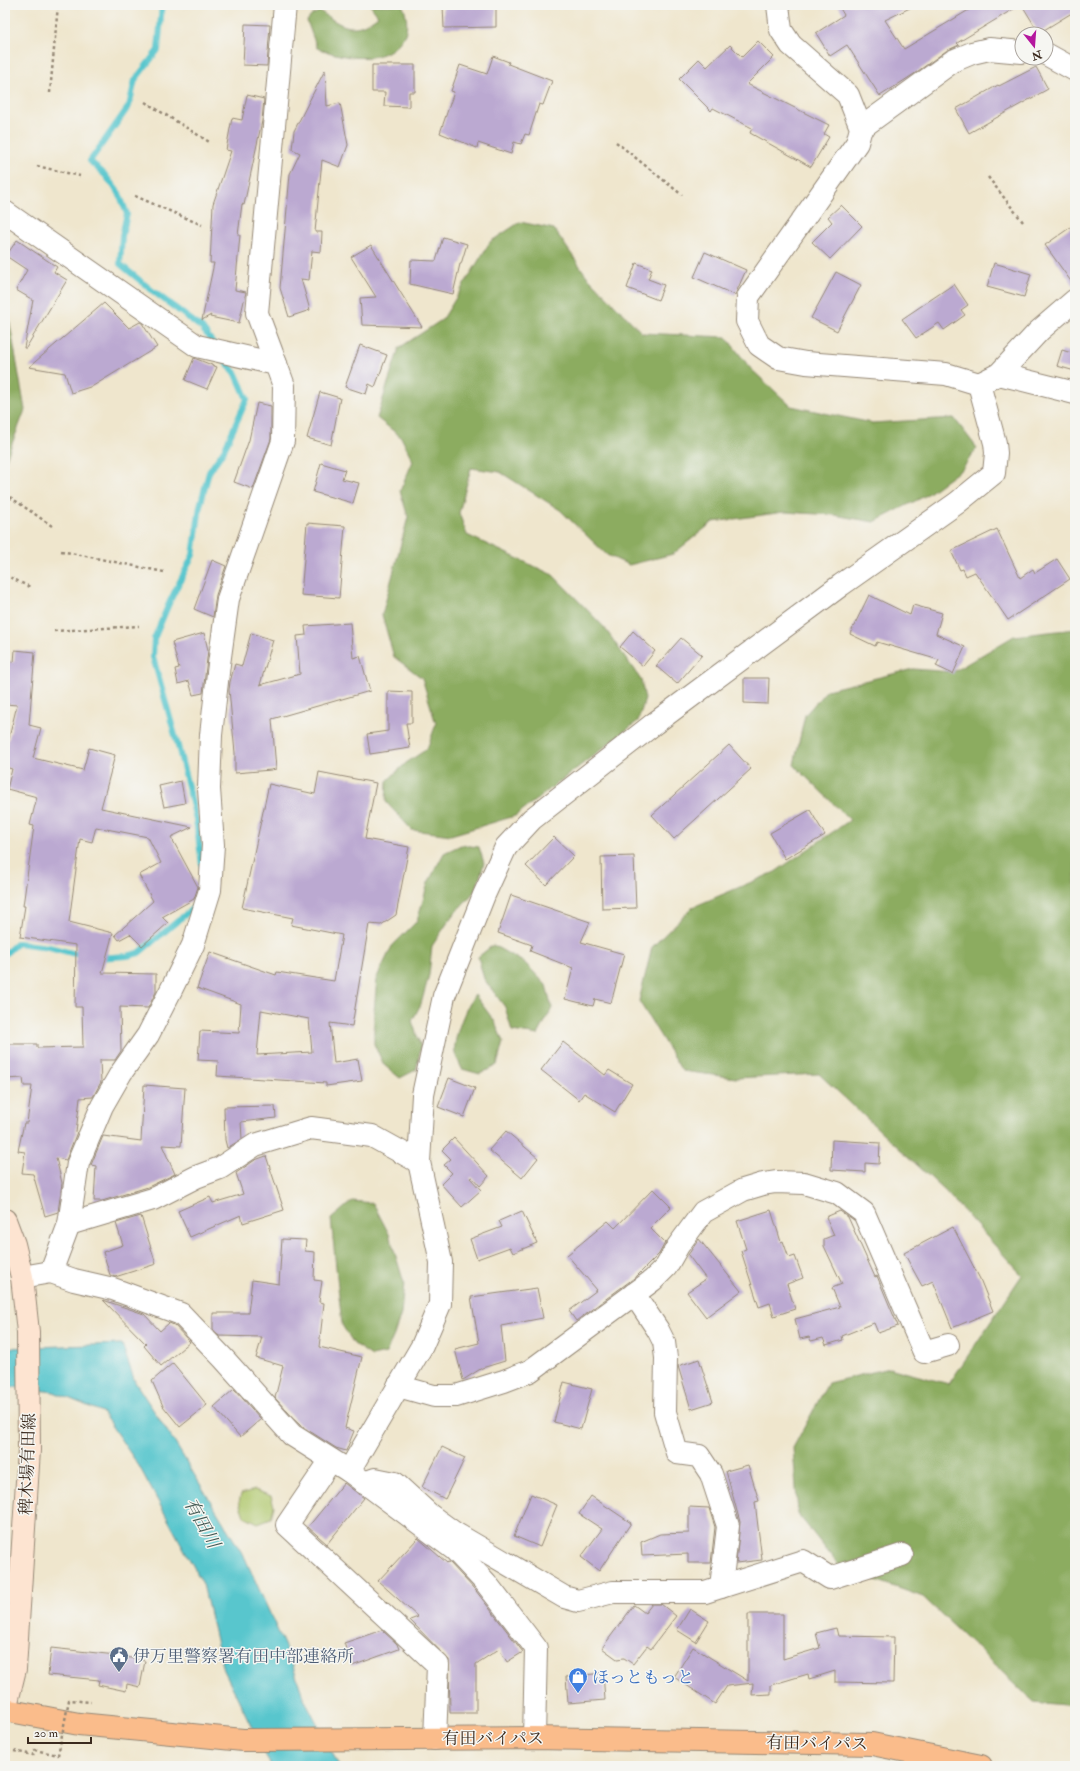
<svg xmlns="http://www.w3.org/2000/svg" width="1080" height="1771" font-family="'IM FELL Double Pica','Noto Serif JP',serif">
<rect width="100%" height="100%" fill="#f6f6f2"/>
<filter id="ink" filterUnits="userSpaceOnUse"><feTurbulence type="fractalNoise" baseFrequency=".025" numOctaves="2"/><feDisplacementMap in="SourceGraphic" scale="8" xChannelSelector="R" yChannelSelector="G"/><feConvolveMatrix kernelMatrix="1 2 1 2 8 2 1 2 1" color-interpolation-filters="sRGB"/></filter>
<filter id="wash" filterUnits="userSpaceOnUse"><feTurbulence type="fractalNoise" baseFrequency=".012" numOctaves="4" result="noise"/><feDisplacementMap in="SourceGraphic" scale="16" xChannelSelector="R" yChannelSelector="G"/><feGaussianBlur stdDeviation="0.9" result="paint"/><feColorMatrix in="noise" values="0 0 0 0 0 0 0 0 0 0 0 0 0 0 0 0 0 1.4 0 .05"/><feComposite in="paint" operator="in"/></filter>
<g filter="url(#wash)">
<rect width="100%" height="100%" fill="#efe6cd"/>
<!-- green -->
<polygon fill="#b0c86d" stroke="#767946" points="255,1490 271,1496 274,1506 271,1518 258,1523 244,1516 239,1502 241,1494"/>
<!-- forest -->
<g fill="#8cac60" stroke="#646b3f">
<path d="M370 5H402C407 13 408 26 405 34 389 67 344 59 317 48L307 21 312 15 320 11C342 27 354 35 378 16Z"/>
<polygon points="520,222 554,229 586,275 642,333 726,337 751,369 791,406 872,423 954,418 977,448 962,469 925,496 874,522 834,515 784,512 713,522 673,554 629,565 607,555 560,510 500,472 471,468 459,513 467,535 553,575 604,627 641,680 645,699 638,721 515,816 451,835 412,830 386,802 387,781 406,763 427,749 436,724 422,678 394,657 382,615 408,517 400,491 413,461 401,437 377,418 399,348 443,319 490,242"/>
<polygon points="5,306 10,324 25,410 5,462"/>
<polygon points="1075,629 1075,1706 1034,1702 923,1597 840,1567 798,1514 793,1448 828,1383 889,1368 949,1384 1022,1275 945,1191 819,1074 736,1078 682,1071 639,1001 652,947 693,907 775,872 850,820 794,765 805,715 827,690 913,669 953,672 1014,636"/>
<polygon points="461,845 479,847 484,863 476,890 452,916 432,946 429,975 421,1004 412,1021 421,1047 416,1070 400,1078 384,1065 374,1044 374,1012 377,977 392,946 417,921 428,883 444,853"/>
<polygon points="493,945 525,963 546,985 552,1008 538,1035 512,1031 505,1007 484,979 478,957"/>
<path d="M475 995 495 1022 503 1042 497 1065 480 1074 462 1069C460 1064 457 1059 455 1054 452 1041 466 1005 475 995Z"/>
<polygon points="352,1201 373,1203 389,1234 404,1283 401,1314 394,1335 386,1353 372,1356 354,1344 342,1325 331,1219"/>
</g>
<!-- water -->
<polygon fill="#59c6cd" stroke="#4a7876" points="122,1344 135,1382 175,1443 245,1558 290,1658 303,1696 339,1766 271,1766 222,1666 203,1584 139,1466 102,1412 54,1392 5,1386 5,1348"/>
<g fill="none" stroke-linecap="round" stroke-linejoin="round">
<!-- stream -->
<g stroke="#59c6cd" stroke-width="6">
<polyline points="162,5 158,50 135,80 129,106 90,161 105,175 119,193 127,214 122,236 120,264 154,292 202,328 213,343"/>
<polyline points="202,865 196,819 178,746 153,657 154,639 170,601 193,555 200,506 209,472 224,450 247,399 236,374 224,359"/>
<polyline points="5,954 17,943 49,947 83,956"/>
<polyline points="98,958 127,956 139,953 198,904"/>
</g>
</g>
<g id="blocks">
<!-- building -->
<g fill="#bba9d1" fill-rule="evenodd">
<polygon points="443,5 496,5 496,27 444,28"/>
<polygon points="838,5 916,5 885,20 904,49 977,5 1020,5 957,43 959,45 946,51 914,74 880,96 847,45 830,56 816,33 844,15"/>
<polygon points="1022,5 1075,5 1075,11 1039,33"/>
<polygon points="245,24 270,25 267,66 243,65"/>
<polygon points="758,41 774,57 747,84 829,125 824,134 829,137 811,167 750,133 752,128 713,108 711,111 679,79 699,59 707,67 730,45 742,57"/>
<polygon points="493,56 509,62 508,64 552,81 543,105 539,104 529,135 525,134 521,144 514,142 511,154 478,143 477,148 440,133 454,92 451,91 460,65 487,74"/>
<polygon points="372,65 415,65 415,92 409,92 409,107 384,106 385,92 372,92"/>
<polygon points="1036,67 1048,89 969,133 956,109 998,85 999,86"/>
<polygon points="325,70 327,106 340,103 348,145 340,167 322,160 315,232 322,232 321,252 312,251 309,280 301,279 310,310 289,317 280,288 290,174 300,153 292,149 294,131"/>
<polygon points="247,95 264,99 262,121 244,205 242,204 238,235 240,235 235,290 246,292 239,323 210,317 211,315 202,320 214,263 210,263 213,204 231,151 226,150 232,118 242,120"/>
<polygon points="841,205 862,226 830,259 812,242 832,222 828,217"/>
<polygon points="1075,224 1075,287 1045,245"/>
<polygon points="443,237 467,244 461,264 460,264 453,294 410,284 411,260 436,261"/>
<polygon points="17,240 57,267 54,272 67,280 26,348 24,348 33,300 16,290 27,270 6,256"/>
<polygon points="371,245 422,327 362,325 360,298 376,297 351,257"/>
<polygon points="705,252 746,270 735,295 694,277"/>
<polygon points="636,263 652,269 648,279 664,285 658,300 627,288"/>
<polygon points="994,263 1031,274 1024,297 987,287"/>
<polygon points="836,272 861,285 837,331 811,318"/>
<polygon points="954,284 968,305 961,310 965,315 944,330 939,323 916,338 902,319"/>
<polygon points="104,303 129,328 140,322 142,323 157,347 93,386 71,393 65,373 29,367"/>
<polygon points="360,345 387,355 375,387 369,384 366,394 345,387"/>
<polygon points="1062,350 1075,354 1075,371 1057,366"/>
<polygon points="194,358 217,367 207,389 185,380"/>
<polygon points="320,392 340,398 331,445 307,438"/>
<polygon points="257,403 271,406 271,439 253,489 234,482 249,440"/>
<polygon points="321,463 345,470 342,479 359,483 353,503 313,492"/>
<polygon points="307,523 345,526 339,598 301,595"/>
<polygon points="997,529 1020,578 1033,569 1035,573 1057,559 1070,579 1008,620 975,572 966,576 963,569 960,570 951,551"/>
<polygon points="212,560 226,566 216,595 213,617 194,609"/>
<polygon points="869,595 910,615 913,605 942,613 936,634 965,647 953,674 936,666 939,660 877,642 875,646 850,634"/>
<polygon points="350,623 353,658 360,656 370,691 272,719 276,769 271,770 235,773 235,753 229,690 230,682 235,664 242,666 251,633 273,640 260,685 300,674 297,636 306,635 305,626"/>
<polygon points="633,631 655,651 643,666 620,647"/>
<polygon points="204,633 208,650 203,693 193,695 189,681 178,684 175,669 179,668 172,642"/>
<polygon points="681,638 702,655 677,684 656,666"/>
<polygon points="15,650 35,652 29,725 41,728 33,758 83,770 89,748 115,755 101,808 192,827 171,837 198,887 194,899 162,917 168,923 142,946 130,934 119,940 115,935 153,901 139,875 161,863 148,837 96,827 92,842 80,839 69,922 113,933 102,973 156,974 156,992 148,1008 120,1007 121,1051 115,1060 100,1060 101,1082 93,1097 80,1098 76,1132 77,1132 66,1160 56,1158 62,1183 58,1212 45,1216 33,1174 22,1173 25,1152 18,1151 24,1123 27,1123 32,1086 24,1086 23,1078 5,1079 5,1044 37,1044 37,1048 83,1047 82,1007 75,1007 76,945 20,937 25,906 23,906 34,826 30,825 37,797 7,789 12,769 5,767 5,754 17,705 5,704 5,661 14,662"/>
<polygon points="744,678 769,678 768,704 744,703"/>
<polygon points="388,691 412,692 412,723 406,723 410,748 370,754 367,734 388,731"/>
<polygon points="729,745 751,769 674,839 652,815"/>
<path d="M319 772 376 783 365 839 409 847 396 915 381 925 369 924 352 1026 330 1023 334 1063 358 1059 362 1081 326 1086V1083L217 1076 218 1061 198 1060 200 1031 239 1033 241 1004 197 988 210 952 276 975 277 972 334 981 342 935 291 925 293 918 242 908 269 784 315 794ZM261 1010 309 1019 312 1052 257 1055Z"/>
<polygon points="181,781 185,803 164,807 159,786"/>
<polygon points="810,810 825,835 785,859 770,833"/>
<polygon points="554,837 574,856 546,885 526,866"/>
<polygon points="634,856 636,908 602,909 601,857"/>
<polygon points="511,895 590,922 581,942 624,954 611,1003 595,999 593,1006 565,999 573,968 530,951 532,945 498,933"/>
<polygon points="563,1042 605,1075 609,1070 632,1084 615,1112 584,1093 579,1100 541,1070"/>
<polygon points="449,1078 475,1088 464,1117 438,1107"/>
<polygon points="144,1085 185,1088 181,1146 162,1145 175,1174 148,1187 102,1201 94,1201 96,1166 91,1165 103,1136 141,1141"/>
<polygon points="275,1106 276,1118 241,1122 242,1139 227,1148 225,1140 224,1107"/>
<polygon points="506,1131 538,1158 522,1178 489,1150"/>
<polygon points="454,1138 489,1176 480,1186 472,1177 470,1178 481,1190 462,1207 441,1184 452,1173 444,1165 451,1159 442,1150"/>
<polygon points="832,1140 880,1143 879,1164 865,1163 865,1172 831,1170"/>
<polygon points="266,1156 284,1210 243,1223 241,1215 190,1237 178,1211 210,1197 213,1203 243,1194 236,1173 255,1160"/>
<polygon points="653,1189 671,1207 650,1228 665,1243 659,1254 637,1276 576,1321 569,1311 597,1290 567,1255 608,1221 615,1228"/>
<polygon points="771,1210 781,1242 783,1241 789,1258 795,1256 803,1278 787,1284 795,1309 774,1316 770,1303 759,1307 741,1251 746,1249 737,1221"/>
<polygon points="522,1211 537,1243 513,1253 510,1247 477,1259 470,1239 502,1227 499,1221"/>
<polygon points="840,1211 848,1217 875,1277 877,1276 898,1326 878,1333 874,1323 842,1336 843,1340 826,1345 823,1338 811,1341 809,1337 800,1339 795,1319 840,1307 832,1288 842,1284 824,1246 824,1239 834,1235 826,1217"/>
<polygon points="141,1216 156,1264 115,1277 110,1275 103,1252 123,1245 116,1223"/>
<polygon points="953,1227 980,1279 993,1311 952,1328 933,1281 922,1286 904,1253"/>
<polygon points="282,1239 306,1240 305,1251 315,1252 314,1280 322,1281 319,1302 324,1303 319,1347 362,1357 345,1428 354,1431 346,1451 336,1448 300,1425 275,1398 283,1366 256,1358 262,1337 219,1336 213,1329 213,1313 248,1313 252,1280 279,1284"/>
<polygon points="699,1239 741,1291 706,1317 687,1292 706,1279 688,1255"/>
<polygon points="537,1288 543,1318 501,1326 505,1361 482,1368 463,1380 455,1349 479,1343 471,1297"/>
<polygon points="103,1300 144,1314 160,1331 169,1323 174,1325 190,1342 161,1366 144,1346 146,1344"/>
<polygon points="699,1359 713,1402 691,1409 678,1366"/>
<polygon points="173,1363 207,1405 180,1427 163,1406 152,1381"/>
<polygon points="564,1382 592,1389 581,1429 554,1422"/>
<polygon points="234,1389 261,1419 240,1437 214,1407"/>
<polygon points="442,1447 465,1458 445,1499 422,1487"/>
<polygon points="748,1465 759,1501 755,1502 762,1560 736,1563 740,1522 726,1471"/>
<polygon points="344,1483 364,1498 327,1544 308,1527"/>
<polygon points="531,1494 557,1505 540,1547 514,1536"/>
<polygon points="591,1496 631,1523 599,1571 581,1557 602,1529 579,1514"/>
<polygon points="689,1507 709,1508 715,1527 711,1563 688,1563 688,1554 642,1556 641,1542 660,1534 689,1533"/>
<polygon points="418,1538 447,1563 448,1562 450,1563 476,1591 523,1652 507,1662 499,1649 476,1664 476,1713 450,1713 449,1660 410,1620 418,1617 378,1581"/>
<polygon points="652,1604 661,1604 676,1616 651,1649 647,1646 633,1664 624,1658 617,1659 602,1648 634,1605 645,1613"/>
<polygon points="690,1609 709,1621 696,1642 677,1630"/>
<polygon points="748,1614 783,1614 783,1659 820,1648 816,1633 836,1628 838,1636 894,1637 893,1683 835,1682 835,1671 809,1679 808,1674 771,1685 771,1694 752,1695 753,1683 727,1686 715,1704 674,1677 693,1647 748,1681"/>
<polygon points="382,1630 397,1644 399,1649 352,1666 344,1643"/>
<polygon points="51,1648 116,1655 145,1661 140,1687 127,1684 126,1691 98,1685 99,1680 48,1675"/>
<polygon points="603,1673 605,1700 568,1703 566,1677"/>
</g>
</g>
</g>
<g filter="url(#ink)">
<use href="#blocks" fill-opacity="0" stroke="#958876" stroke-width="1"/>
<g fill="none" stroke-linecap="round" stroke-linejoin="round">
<!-- street casing -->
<g stroke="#958876" stroke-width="24">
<g id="street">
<polyline points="778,5 781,30 791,45 848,95 861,128 857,143 748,297 747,321 759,345 778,358 806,363 946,374 979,384 999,374 1039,331 1075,300"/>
<polyline points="1046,54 1075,70"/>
<polyline points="861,128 953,61 972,53 989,49 1022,52"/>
<polyline points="5,212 197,346 276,364 284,386 283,441 228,599 219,664 211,735 209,789 213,845 210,890 193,945 171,990 148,1035 121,1073 102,1106 78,1163 69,1224 51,1272"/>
<polyline points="276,364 257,313 285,5"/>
<polyline points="999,374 1075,393"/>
<polyline points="69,1224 153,1199 196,1177 220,1168 255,1145 311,1128 372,1136 419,1162"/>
<polyline points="22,1277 51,1272 74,1280 113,1289 181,1314 224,1359 292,1435 349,1471 455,1550 486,1583 536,1648 534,1738"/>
<polyline points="634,1294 658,1330 664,1342 666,1358 665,1412 677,1453 699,1456 711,1474 728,1526 721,1587"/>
<polyline points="398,1386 434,1396 456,1396 504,1381 530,1371 653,1280 666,1267 678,1246 703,1212 743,1190 763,1184 776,1182 804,1183 837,1193 864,1213 924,1352 948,1345"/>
<polyline points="331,1460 287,1525 438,1665 435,1739"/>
<polyline points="349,1471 422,1346 440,1304 441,1262 419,1162 423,1095 444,996 484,895 506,847 532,819 655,723 841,585 957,503 994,473 996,453 995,443 979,384"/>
<polyline points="364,1483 375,1479 395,1483 431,1516 453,1532 564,1597 578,1601 613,1592 705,1592 803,1561 830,1578 902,1555"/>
</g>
</g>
<!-- secondary casing -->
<g stroke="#958876" stroke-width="24">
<polyline id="secondary" points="5,1220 14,1244 22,1277 28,1332 29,1450 15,1669 5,1710"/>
</g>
<!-- highway casing -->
<g stroke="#958876" stroke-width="24">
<polyline id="highway" points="5,1710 79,1724 243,1740 534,1738 872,1744 981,1766"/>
</g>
<!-- path -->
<g stroke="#958876" stroke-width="2.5" stroke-dasharray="3 3" stroke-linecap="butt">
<polyline points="50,93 58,5"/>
<polyline points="145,102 211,143"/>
<polyline points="616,142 682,195"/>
<polyline points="37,166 80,176"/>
<polyline points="988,177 1023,222"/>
<polyline points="135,196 202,225"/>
<polyline points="10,497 52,526"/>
<polyline points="61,551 164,572"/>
<polyline points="5,575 30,587"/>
<polyline points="54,631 139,626"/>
</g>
<!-- street -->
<use href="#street" stroke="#fff" stroke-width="22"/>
<!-- secondary -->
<use href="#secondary" stroke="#fde4d1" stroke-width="22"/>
<!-- highway -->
<use href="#highway" stroke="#fabc8b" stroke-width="22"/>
<!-- path-bridge -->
<polyline stroke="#958876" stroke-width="2.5" stroke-dasharray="3 3" stroke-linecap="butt" points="14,1751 33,1755 35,1750 58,1755 69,1700 91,1702"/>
</g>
</g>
<!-- icons -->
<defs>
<g id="civic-pin" transform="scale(1)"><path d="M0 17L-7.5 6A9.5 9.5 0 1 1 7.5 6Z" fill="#5c6f8a" stroke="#f6f6f2"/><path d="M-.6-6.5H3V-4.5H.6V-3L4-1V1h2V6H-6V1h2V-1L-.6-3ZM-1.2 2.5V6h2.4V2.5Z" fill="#fff"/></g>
<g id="shop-pin" transform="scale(1)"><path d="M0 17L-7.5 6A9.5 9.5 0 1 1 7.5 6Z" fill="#3f7fe0" stroke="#f6f6f2"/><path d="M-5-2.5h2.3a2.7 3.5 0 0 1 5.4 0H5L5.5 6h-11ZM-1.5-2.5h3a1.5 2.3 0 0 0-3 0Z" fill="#fff"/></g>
</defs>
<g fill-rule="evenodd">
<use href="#civic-pin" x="119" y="1656"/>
<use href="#shop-pin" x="578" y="1677"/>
</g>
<g text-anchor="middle" stroke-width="3" stroke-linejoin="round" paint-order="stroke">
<!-- street labels -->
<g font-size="17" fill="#3b2a1e" stroke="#f6f6f2">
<text transform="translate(27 1464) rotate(-88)" y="6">稗木場有田線</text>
<text x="493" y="1744">有田バイパス</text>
<text transform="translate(817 1743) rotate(1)" y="6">有田バイパス</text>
</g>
<!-- service labels -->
<g font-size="17" fill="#4e5e75" stroke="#f6f6f2" text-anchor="start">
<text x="133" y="1662">伊万里警察署有田中部連絡所</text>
</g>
<!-- shop labels -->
<g font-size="17" fill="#366cbe" stroke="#f6f6f2" text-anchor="start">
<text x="592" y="1683">ほっともっと</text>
</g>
<!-- water labels -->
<g font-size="18" font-style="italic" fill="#445953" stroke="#f6f6f2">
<text transform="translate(202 1523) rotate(61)" y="6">有田川</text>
</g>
</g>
<!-- margin -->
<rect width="1080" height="1771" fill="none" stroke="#f6f6f2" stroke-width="20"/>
<!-- north arrow -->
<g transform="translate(1034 46) rotate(163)"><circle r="19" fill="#f6f6f2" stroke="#aba49d"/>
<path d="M0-3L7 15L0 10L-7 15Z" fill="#b5179e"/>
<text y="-6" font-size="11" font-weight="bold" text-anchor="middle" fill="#3b2a1e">N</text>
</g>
<!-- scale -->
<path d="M28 1737v6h63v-6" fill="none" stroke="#3b2a1e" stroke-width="2"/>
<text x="34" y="1737" font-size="12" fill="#3b2a1e" stroke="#f6f6f2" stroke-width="3" paint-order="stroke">20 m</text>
</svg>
